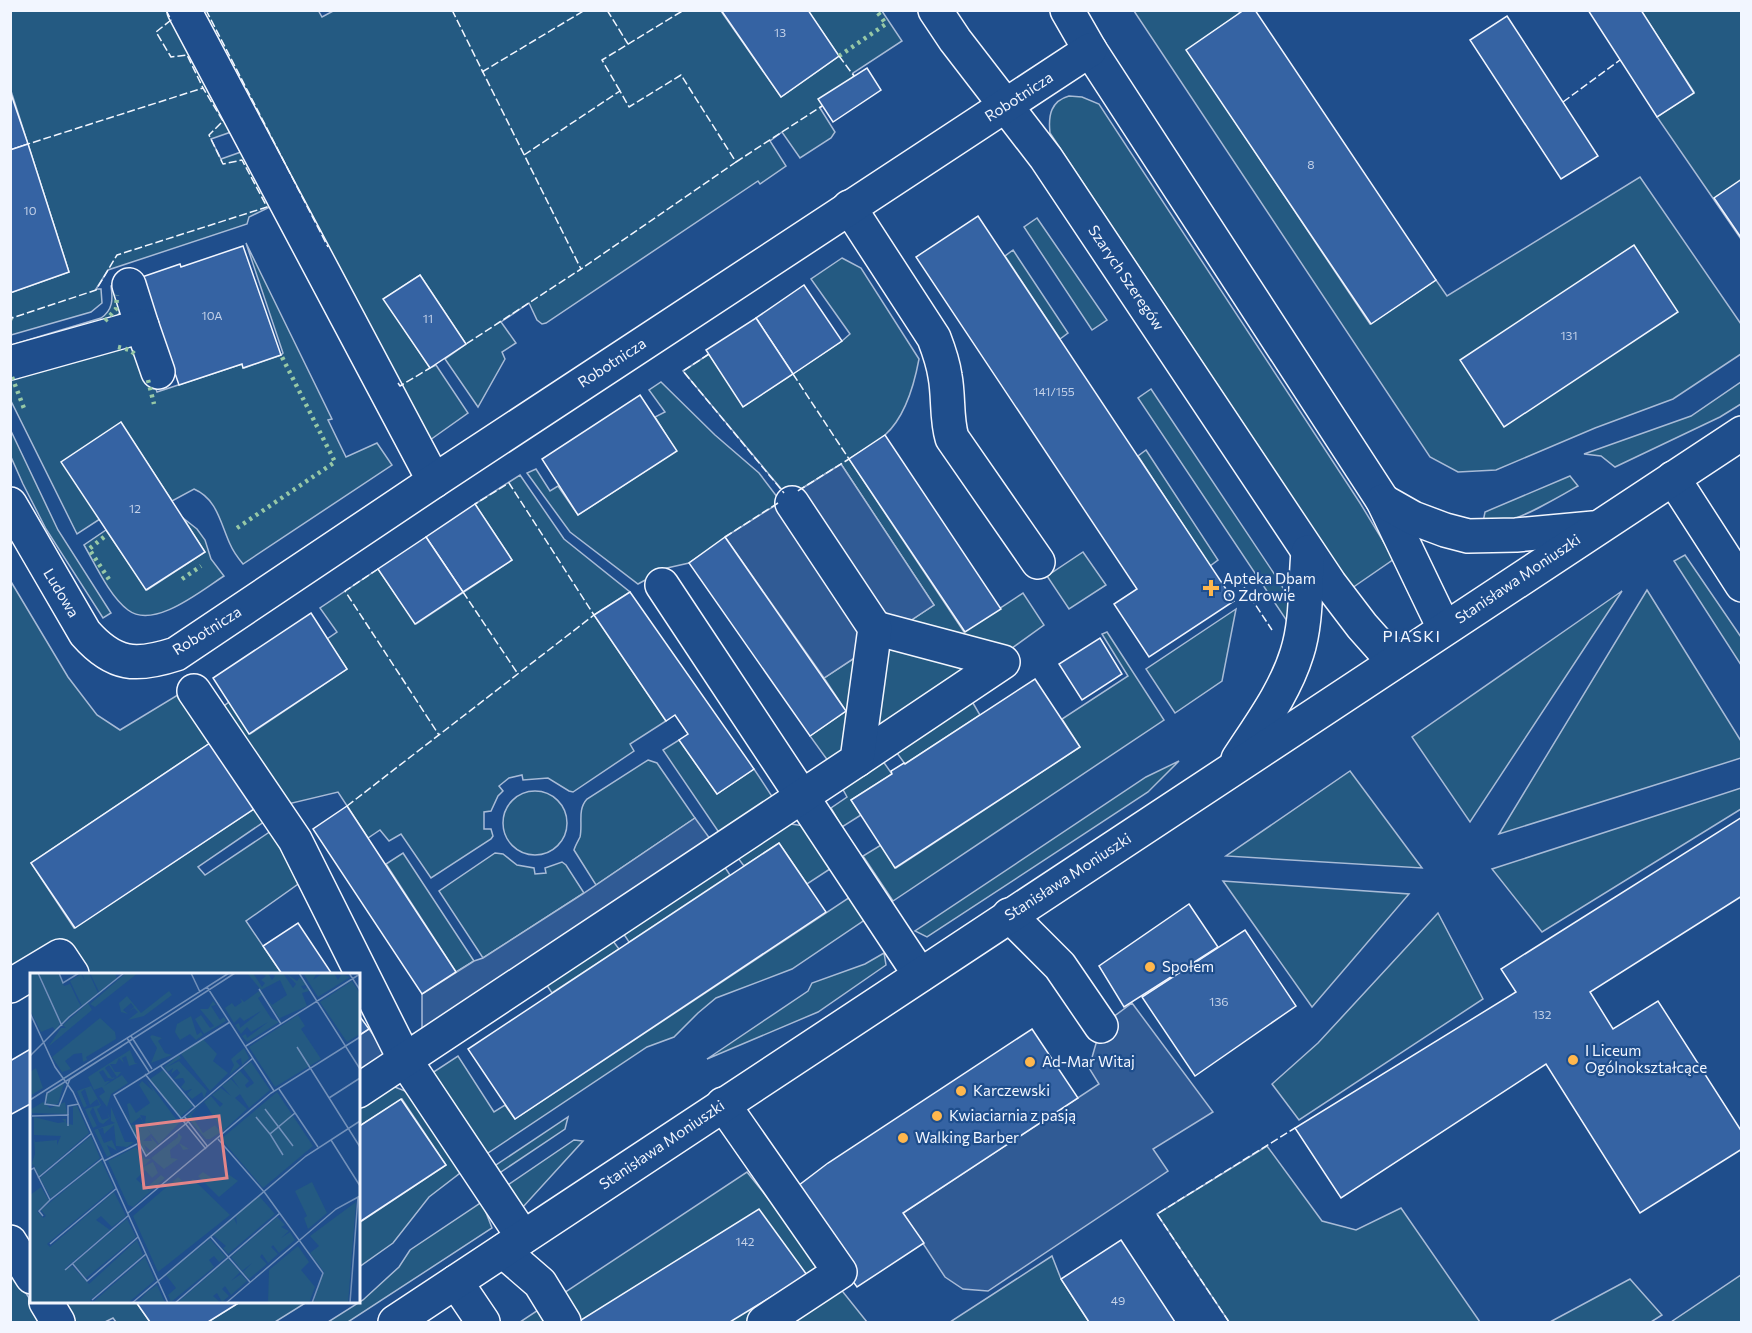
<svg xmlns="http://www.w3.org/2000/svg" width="1752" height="1333" font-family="Commissioner,sans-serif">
<rect width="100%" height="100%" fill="#1f4e8c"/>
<!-- green -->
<g fill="#245a82" stroke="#a8bbd7" stroke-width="1.5">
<polygon points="318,10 322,17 335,10 721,11 781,97 839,56 808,11 882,11 902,41 853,73 854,76 820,108 835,132 831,138 800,158 782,132 770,141 786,166 760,184 758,181 546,323 542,324 537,320 529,303 501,322 516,343 502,352 505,359 478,407 445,359 466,344 420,275 384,299 430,368 436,365 468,413 430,440 204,80 210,95 231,132 211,139 221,159 241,152 272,206 249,217 247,224 108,270 96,289 101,289 102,303 91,312 11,335 10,293 69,272 11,91 11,11"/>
<polygon points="1134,11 1238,11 1240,13 1187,50 1370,324 1436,280 1447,296 1640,177 1741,324 1741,354 1673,399 1595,428 1496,470 1458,472 1430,457"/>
<polygon points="1641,11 1741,11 1741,239 1657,117 1694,92"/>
<path d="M1069 96 1082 97 1099 104 1360 503 1394 559 1352 588 1050 133C1048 115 1051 101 1069 96Z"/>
<polygon points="1037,218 1107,320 1092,330 1024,227"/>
<path d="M246 243 332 419 328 420 346 457 377 443 392 465 243 564C238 558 233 551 230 544 220 522 217 499 194 489L172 501 121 423 100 519 77 534 11 401V373L123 343C143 351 151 373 157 392L242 364 244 368 281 355 283 353Z"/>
<polygon points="1013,250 1068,333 1060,339 1005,256"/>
<path d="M842 258 861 268 919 359C914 386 905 417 885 435 874 445 860 451 849 459L964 632 1023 593 1044 625 1008 651 910 621 934 605 841 464 788 497 683 371 709 354 744 406 842 341 850 334 811 279Z"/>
<path d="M122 282 121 311 114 320 11 355V345L101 318C113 310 113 299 111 286Z"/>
<polygon points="661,382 715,435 759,473 781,502 689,563 667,568 638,584 570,532 527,473 536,469 550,491 558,486 578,515 676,451 655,417 665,412 649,390"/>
<polygon points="1741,382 1741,404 1720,417 1615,467 1601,456 1584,454 1691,416"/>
<polygon points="1151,389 1281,584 1289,602 1291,627 1138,398"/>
<polygon points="11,431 58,530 111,613 103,618 46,529 23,484 11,457"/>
<polygon points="1146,450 1218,560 1210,566 1138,456"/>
<polygon points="520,475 564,539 630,592 594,615 666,721 630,744 634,751 573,792 569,791 548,778 523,780 522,775 509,778 499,786 503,791 498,796 491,811 484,812 484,829 491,829 493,836 491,839 431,878 401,834 389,841 380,830 368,838 338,792 284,805 220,709 229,702 250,734 347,669 327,639 337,632 320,608 378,569 416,624 512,560 475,504"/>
<path d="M1570 476 1578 486C1559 497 1522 519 1502 522 1496 523 1489 522 1483 522L1485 512Z"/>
<path d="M183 518 197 529 205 540 211 559 224 576C202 590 154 630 128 610 110 597 95 564 84 545L106 530 147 590 205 552Z"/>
<polygon points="1083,552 1106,585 1069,609 1047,576"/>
<polygon points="1685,555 1741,637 1741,665 1674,561"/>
<polygon points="10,580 68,677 97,715 120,730 181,693 213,741 31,863 74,928 257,807 268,819 198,867 205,875 274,829 301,882 246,921 282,974 85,974 62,939 11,973"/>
<polygon points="1647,590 1741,741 1741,758 1499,834"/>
<polygon points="1622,591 1470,822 1412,737"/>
<polygon points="1236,609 1222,681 1175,713 1146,669"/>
<polygon points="1107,632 1164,720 893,901 863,856 881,845 896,868 1080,747 1062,719 1128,676 1102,634"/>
<polygon points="882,637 986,665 871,741"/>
<polygon points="856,657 845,756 831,765 810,736 846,711 824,678"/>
<polygon points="970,698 980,715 905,764 894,749"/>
<polygon points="679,740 717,794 754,769 775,801 722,837 663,750"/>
<polygon points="880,757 892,774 851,800 861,815 842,827 831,808 847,797 840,784"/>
<path d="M648 760 657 763 695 818 596 885 574 850C575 846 578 841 580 837 583 823 577 810 587 799Z"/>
<polygon points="1179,761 1148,792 927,937 915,931 1146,777"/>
<polygon points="1350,771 1422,868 1226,856"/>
<polygon points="1741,788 1741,809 1542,932 1492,869"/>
<circle cx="535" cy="823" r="32"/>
<polygon points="783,823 805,826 833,867 807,884 779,843 744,866 735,854"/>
<polygon points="403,853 474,961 456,972 386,864"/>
<polygon points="495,853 503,854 517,865 534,868 535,874 546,873 545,868 562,862 566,865 584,893 483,958 439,891"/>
<polygon points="722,863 730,875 629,942 621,930"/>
<polygon points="1223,881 1409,894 1312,1007"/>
<polygon points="853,895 869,917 792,969 716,998 698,1013 674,1037 647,1047 482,1157 429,1075 458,1056 494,1112 505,1105 515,1119"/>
<polygon points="1438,913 1483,999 1299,1120 1272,1084 1318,1043"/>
<polygon points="610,937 619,949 552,993 544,981"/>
<polygon points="884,953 886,965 818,1012 707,1059 808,991 812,983 865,964"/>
<polygon points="387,1084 413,1094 464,1170 429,1197 393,1243 359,1267 359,1223 446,1165 402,1099 360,1126 359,1123 359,1102"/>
<polygon points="568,1117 565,1129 495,1176 490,1169"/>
<polygon points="574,1140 583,1141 523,1207 505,1187"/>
<polygon points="1267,1146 1322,1221 1356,1230 1401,1208 1480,1322 1229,1322 1157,1214"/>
<polygon points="747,1172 867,1322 520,1322"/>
<polygon points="482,1202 492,1228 348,1322 328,1322 363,1300 399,1267 410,1250"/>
<polygon points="1052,1256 1061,1279 1089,1322 950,1322"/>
<polygon points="10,1269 45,1322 11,1322"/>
<polygon points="1741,1275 1741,1322 1671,1322"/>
<polygon points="1630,1279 1662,1315 1651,1322 1550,1322"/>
<polygon points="58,1302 136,1302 150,1322 116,1322 113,1318 105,1322 70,1322"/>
<polygon points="240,1302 307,1302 275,1322 208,1322"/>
</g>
<!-- parking -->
<g fill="#305b95" stroke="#a8bbd7" stroke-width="1.5">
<polygon points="841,464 934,605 824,678 725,537"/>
<polygon points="695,818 713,843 422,1036 422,994 474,961 483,958 584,893"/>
<polygon points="1132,1003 1213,1112 1153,1149 1168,1171 988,1291 963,1289 945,1277 903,1213 1099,1084 1089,1068 1101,1026"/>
<polygon points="369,1029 389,1057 359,1078 359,1036"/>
</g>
<!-- building -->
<g fill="#3563a3" stroke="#f2f6ff" stroke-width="1.5">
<polygon points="721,10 808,10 839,56 781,97"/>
<polygon points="1244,10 1255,10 1436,280 1371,324 1186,50"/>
<polygon points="1588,10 1641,10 1694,93 1657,117"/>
<polygon points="1507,16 1598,156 1561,179 1470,40"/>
<polygon points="867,68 881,90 833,122 818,99"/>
<polygon points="10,91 28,144 10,150"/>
<polygon points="28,144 69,272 10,293 10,150"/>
<polygon points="1742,179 1742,239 1714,198"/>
<polygon points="978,216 1234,601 1149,657 1114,604 1137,589 916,257"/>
<polygon points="1634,245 1678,312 1504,427 1460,360"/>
<polygon points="243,246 281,355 243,368 242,364 179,385 142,277 180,264 181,267"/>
<polygon points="420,275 466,344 430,368 383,299"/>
<polygon points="804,285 842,341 793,374 756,318"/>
<polygon points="756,318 793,374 743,407 706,350"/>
<polygon points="640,395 677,451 578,515 542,459"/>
<polygon points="121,422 205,552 146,590 61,462"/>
<polygon points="885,435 1001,609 965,632 849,459"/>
<polygon points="475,504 512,560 463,592 426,537"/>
<polygon points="426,537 463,592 415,624 378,569"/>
<polygon points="725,537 846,711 810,736 689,563"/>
<polygon points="630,592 754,769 717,794 679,740 688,734 675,715 666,721 594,615"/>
<polygon points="311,613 347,669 249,734 213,678"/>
<polygon points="1100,638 1122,674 1082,700 1059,664"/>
<polygon points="1035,679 1080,747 895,868 851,800 892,774 891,771 904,763 905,764"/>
<polygon points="213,741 257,807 75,928 31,863"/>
<polygon points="347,806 456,972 422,994 313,829"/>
<polygon points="1742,817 1742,896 1590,992 1613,1029 1658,1001 1742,1132 1742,1149 1640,1213 1546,1064 1341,1198 1295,1128 1516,992 1501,969"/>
<polygon points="779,843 826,912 515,1119 468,1049"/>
<polygon points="1189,904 1218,947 1124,1007 1099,966"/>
<polygon points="298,923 332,974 282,974 263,946"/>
<polygon points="1245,930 1296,1006 1195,1076 1142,997"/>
<polygon points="358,1014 369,1029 358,1036"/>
<polygon points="1032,1029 1078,1098 903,1213 924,1243 857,1287 790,1192 828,1163"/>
<polygon points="32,1048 32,1103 10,1115 10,1061"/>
<polygon points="401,1099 446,1165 358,1223 358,1127"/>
<polygon points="759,1209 807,1275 730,1322 582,1322 581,1320"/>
<polygon points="1121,1240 1175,1322 1089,1322 1061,1279"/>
<polygon points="136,1302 240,1302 208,1322 150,1322"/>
</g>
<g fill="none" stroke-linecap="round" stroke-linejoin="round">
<!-- minor casing -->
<g stroke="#f2f6ff" stroke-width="36">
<g id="minor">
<polyline points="184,10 434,481"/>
<polyline points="935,10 955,40 1046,158 1330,584 1362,626 1394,662"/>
<polyline points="1067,10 1090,50 1383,501 1444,628"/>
<path d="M849 207 934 338C939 351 943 362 945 376 949 397 946 418 952 438L1038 562"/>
<polyline points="129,285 142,326"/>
<polyline points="10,363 142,326 158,372"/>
<polyline points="1673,478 1742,585"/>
<polyline points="1383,501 1413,518 1445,530 1468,536 1516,535 1593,528"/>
<path d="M10 504 85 633C114 666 136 667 176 654L434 481 1090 50"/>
<polyline points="662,585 920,975"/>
<polyline points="194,691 295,840 405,1060 523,1237"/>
<path d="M1238 759C1260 725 1285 692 1297 653 1307 622 1305 585 1308 552"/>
<polyline points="857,760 1003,662 875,628"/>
<polyline points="1009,915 1060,966 1101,1026"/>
<polyline points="10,986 60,956 72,974"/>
<polyline points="358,1091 857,760 875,628 792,503"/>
<polyline points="723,1104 840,1272 764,1322"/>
<polyline points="10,1242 32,1277"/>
<polyline points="503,1251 540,1283 564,1322"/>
<polyline points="456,1282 483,1322"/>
<polyline points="46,1302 58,1322"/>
<polyline points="395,1322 1742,433"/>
</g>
</g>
<!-- minor -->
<use href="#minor" stroke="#1f4e8c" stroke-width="33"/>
<!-- hedge -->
<g stroke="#97c8a6" stroke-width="4.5" stroke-dasharray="3 4.5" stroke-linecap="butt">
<polyline points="839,56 886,24 876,10"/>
<polyline points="10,319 12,318"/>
<polyline points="105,321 116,309 117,295"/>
<polyline points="118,347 130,350 137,356"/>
<polyline points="12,377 25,411"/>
<polyline points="148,380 154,404"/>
<polyline points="237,528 335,462 281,355"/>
<polyline points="104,537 89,549 110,581"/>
<polyline points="182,579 201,566"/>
</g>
<!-- fence -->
<g stroke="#f2f6ff" stroke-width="1.5" stroke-dasharray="8 3" stroke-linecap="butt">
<polyline points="166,10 171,20 156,32 171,57 187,55 203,88"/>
<polyline points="206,10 328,247"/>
<polyline points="452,10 581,269 466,344"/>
<polyline points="607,10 628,44"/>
<polyline points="839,56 854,76"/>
<polyline points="482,72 585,10"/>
<polyline points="620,91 602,60 684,10"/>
<polyline points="1563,102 1620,60"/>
<polyline points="524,155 620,91 629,107 681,75 736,162 581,269"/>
<polyline points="736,162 822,106"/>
<polyline points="10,312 12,318 96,290 117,255 267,207 242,160 223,164 209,135 223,121 203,88 28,144"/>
<polyline points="709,354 683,371 784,493"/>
<polyline points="793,374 849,459 796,492"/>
<polyline points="398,383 400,386 430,368"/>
<polyline points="725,537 778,503"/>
<polyline points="378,569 345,591 439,735"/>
<polyline points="1238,578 1272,630"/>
<polyline points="463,592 518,674"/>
<polyline points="347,806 594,615 509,483 475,504"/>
<polyline points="1229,1322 1157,1214 1295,1128"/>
</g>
</g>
<!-- markers -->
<g fill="#ffb74d" stroke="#1f4e8c" stroke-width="2">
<path d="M1208 579h6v6h6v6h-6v6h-6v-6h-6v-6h6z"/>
<circle cx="1150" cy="967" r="6"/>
<circle cx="1573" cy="1060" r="6"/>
<circle cx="1030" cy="1062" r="6"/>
<circle cx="961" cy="1091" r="6"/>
<circle cx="937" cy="1116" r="6"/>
<circle cx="903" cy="1138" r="6"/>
</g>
<g text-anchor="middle" stroke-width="4.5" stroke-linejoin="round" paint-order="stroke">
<!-- number labels -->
<g font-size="12" fill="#c3d1e8">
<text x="780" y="37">13</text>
<text x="1311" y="169">8</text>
<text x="30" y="215">10</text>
<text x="212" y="320">10A</text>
<text x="428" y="323">11</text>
<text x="1569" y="340">131</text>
<text x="1054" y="396">141/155</text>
<text x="135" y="513">12</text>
<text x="1219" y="1006">136</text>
<text x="1542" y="1019">132</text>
<text x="745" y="1246">142</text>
<text x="1118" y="1305">49</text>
</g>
<!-- street labels -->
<g font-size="15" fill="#f2f6ff" stroke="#1f4e8c">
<text transform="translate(1019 97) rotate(-33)" y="5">Robotnicza</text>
<text transform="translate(1126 278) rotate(56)" y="5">Szarych Szeregów</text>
<text transform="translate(612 363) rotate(-33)" y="5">Robotnicza</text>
<text transform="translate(1518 579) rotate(-34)" y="5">Stanisława Moniuszki</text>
<text transform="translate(61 593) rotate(59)" y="5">Ludowa</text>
<text transform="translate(207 631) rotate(-32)" y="5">Robotnicza</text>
<text transform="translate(1068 877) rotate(-33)" y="5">Stanisława Moniuszki</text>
<text transform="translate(662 1145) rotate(-34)" y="5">Stanisława Moniuszki</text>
</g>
<!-- poi labels -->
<g font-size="15" fill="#f2f6ff" stroke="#1f4e8c" text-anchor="start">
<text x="1223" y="584">Apteka Dbam<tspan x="1223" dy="17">O Zdrowie</tspan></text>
<text x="1162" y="972">Społem</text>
<text x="1585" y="1056">I Liceum<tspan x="1585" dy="17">Ogólnokształcące</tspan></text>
<text x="1042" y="1067">Ad-Mar Witaj</text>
<text x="973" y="1096">Karczewski</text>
<text x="949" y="1121">Kwiaciarnia z pasją</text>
<text x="915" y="1143">Walking Barber</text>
</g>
<!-- neighbourhood labels -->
<g font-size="16" letter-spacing="1.5" fill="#f2f6ff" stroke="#1f4e8c">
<text x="1412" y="642">PIASKI</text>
</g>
</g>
<!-- overview -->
<g transform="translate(30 973)">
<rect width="330" height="330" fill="#1f4e8c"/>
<path d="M0 0H7L30 50 26 59 23 54 11 59 0 37ZM8 0H28L34 13 40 11 48 28 51 33 32 51ZM52 0H59L68 20 52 33 40 8 51 1 55 8ZM60 0H85L87 5 69 19ZM96 0H108L65 34 60 31ZM217 0H223L232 14 235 10 231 7 236 3 230 0H238L242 7 245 3 242 0H253L263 15 266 11 257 1 267 8 270 4 276 12 271 13 274 17 277 14 279 18 272 20 277 33 250 45 251 48 238 28 242 32 257 22 250 7 231 17ZM273 0H287L283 7 293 0H304L308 7 311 2 308 0 320 4 288 24ZM322 8 330 21V61L317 69 290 29ZM139 18 142 22 114 43 98 47 108 39 104 35 98 39 104 34 101 30 93 37 98 41 91 39 89 30 97 23 111 40ZM229 18 232 22 228 25 241 45 249 49 217 69 212 63 216 61 217 65 238 49 221 59 217 54 211 61 205 52 209 50 210 55 231 38 214 48 210 44 204 50 195 35 202 30 205 34 212 29 210 25 214 29ZM183 28 186 32 181 33 190 47 194 44 196 48 174 61 165 46 171 42 180 55 184 53 170 36H178ZM58 30 62 37 18 74 31 55H36L33 52ZM268 42 275 53 271 56 291 86 245 114 219 74ZM161 43 167 62 171 59 173 62 166 67 160 61 150 67 145 59 147 51ZM70 45 85 59 86 66 56 84 57 87 53 89 52 80 44 81 35 88 41 96 32 99 22 84ZM122 62 132 65 128 68 135 80 142 82 121 90 127 75 120 64ZM173 66 187 81 183 88 198 100 180 118 151 81ZM214 75 219 85 212 92 211 85 206 88 210 93 199 102 204 92 201 86ZM100 77 105 90H108L99 93 96 83 92 85 94 90 89 85 86 91H80L85 99H91L87 104 79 92 75 95 82 105 85 104 83 106 78 105 73 97 69 99 75 109 78 108H80L74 113 92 102 98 110 81 121 77 134 69 123 75 119 72 114 64 117 58 104ZM149 82 151 85 135 95 149 88 177 118 174 125 172 119 162 126 157 121 162 116 155 118 151 114 155 109 153 105 144 106 150 100 147 96 141 101 143 95 138 99 134 94ZM221 89 240 117 219 135 210 121 205 125 217 136 193 158 174 129 181 123 190 134 193 131 182 122 191 115 201 123 192 113 201 106 210 116 202 105 210 98 219 108 215 112 217 115 224 110 213 95ZM6 95 13 115 0 123V99ZM133 97 163 133 150 144 120 106ZM116 106 149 150 129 171 116 154 121 161 113 168H122L120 163 128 172 121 178 114 172 117 179H121L117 181 109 174 101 152H110L115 150 116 143 110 142 113 148V150L108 151 113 149 110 144 101 151 93 136 100 147 97 131 100 130 106 140 120 130 109 112 112 108 123 118ZM34 110 28 131 17 132 15 122ZM61 113 71 132 69 135 67 136 72 147 79 145 77 139 80 145 73 151 69 149 63 134 60 139 67 153 63 155 55 136 70 132 67 126 60 132 55 116 51 119 57 133 54 135 47 118ZM247 119 283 173 233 215 191 166ZM13 129 20 135 35 129 37 141 2 140 0 137ZM172 130 161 142 173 160 185 152 191 159 180 166H176L157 144ZM47 133 59 160 9 203 3 191 0 196 5 181 4 165 5 169 27 167V172L31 163 4 162V144L28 150 35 149 32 146H36V150L43 152V134H39ZM81 134 95 169H104L97 174 86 173 84 152 74 161 73 155 68 156 74 170 82 167 87 178 77 172 81 182 77 184 64 157 85 150 81 148ZM148 160 152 164 149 170 159 176 153 177 149 170 140 177 141 185 148 186 134 196 121 185 148 164ZM61 163 70 185 21 225 10 205ZM106 174 115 186H121L113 194 123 189 128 200 122 205 115 197 106 206 119 218 117 214 131 202 135 205 103 234 98 232 78 188ZM71 187 84 215 17 271 20 274 84 219 96 243 82 254 71 243 66 247 80 257 34 296 42 293 59 311 107 267 113 282 60 327 62 330 115 284 125 307 98 330H0V222L11 214 19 228 7 238 13 245 16 243 11 237ZM173 199 185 207 198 201 208 208 189 224 168 203ZM148 204 156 211 163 206 200 242 128 299 103 243ZM282 209 297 240 278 256 274 245 277 243 265 218ZM229 223 245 241 198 281 193 275 196 273 183 262 204 245 207 252 206 243ZM326 229 318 330H283L294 299 280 280 289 273 280 263ZM247 244 255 252 251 254 259 258 251 265 260 259 265 267 249 280 243 272 241 274 248 281 238 290 232 281 230 284 237 291 219 306 213 299 222 290 212 298 201 284ZM97 246 106 264 56 305 43 291ZM180 266 196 284 189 289 184 283 179 287 184 294 141 329 138 322 146 315 136 302ZM268 273 279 289 271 297 285 314 279 330H238L239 297ZM198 286 210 299 201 308 211 301 217 308 201 322 195 313 192 316 199 323 192 329 187 320 183 323 191 330H147ZM127 312 135 330H107L117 319Z" fill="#245a82"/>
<path fill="none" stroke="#7391ba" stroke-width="1.5" d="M8 0 32 53M29 0 33 10 49 0M161 0 170 19M269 0 330 96M319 0 330 17M177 14 244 118M229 16 251 51M0 40 25 94 43 119 138 330M101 63 122 96M97 65 119 99M92 73 17 120 15 131 29 133 40 106 123 53 205 0M216 73 330 1M267 74 330 174M0 83 39 44 94 0M130 92 165 134M115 101 176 176M249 116 288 174M299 125 330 105M0 127 199 0M235 136 263 173M0 141V181M38 142V133L49 131M2 143 38 142V153M154 143 178 174M226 144 240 161M150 147 223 85M158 149 116 183 84 122 200 49M188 166 235 220 293 300 282 330M301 167 330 213M253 182 240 161 265 140M74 188 107 171M0 197 4 195 20 227M8 205 62 160M98 240 241 120 330 64M13 243 9 238 20 227 73 185M180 263 220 309M20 271 87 215M42 290 57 308 108 264M35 297 99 242M62 327 116 281M102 330 276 183 330 148M145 330 250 240M196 330 306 236 330 223M320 330 328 224"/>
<path fill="#e38589" fill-opacity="0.15" stroke="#e38589" stroke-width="3" d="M189 143 197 205 114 215 107 153Z"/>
<rect width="330" height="330" fill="none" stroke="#f2f6ff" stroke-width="3"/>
</g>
<!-- border -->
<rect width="1752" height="1333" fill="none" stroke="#f2f6ff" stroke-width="24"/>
</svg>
